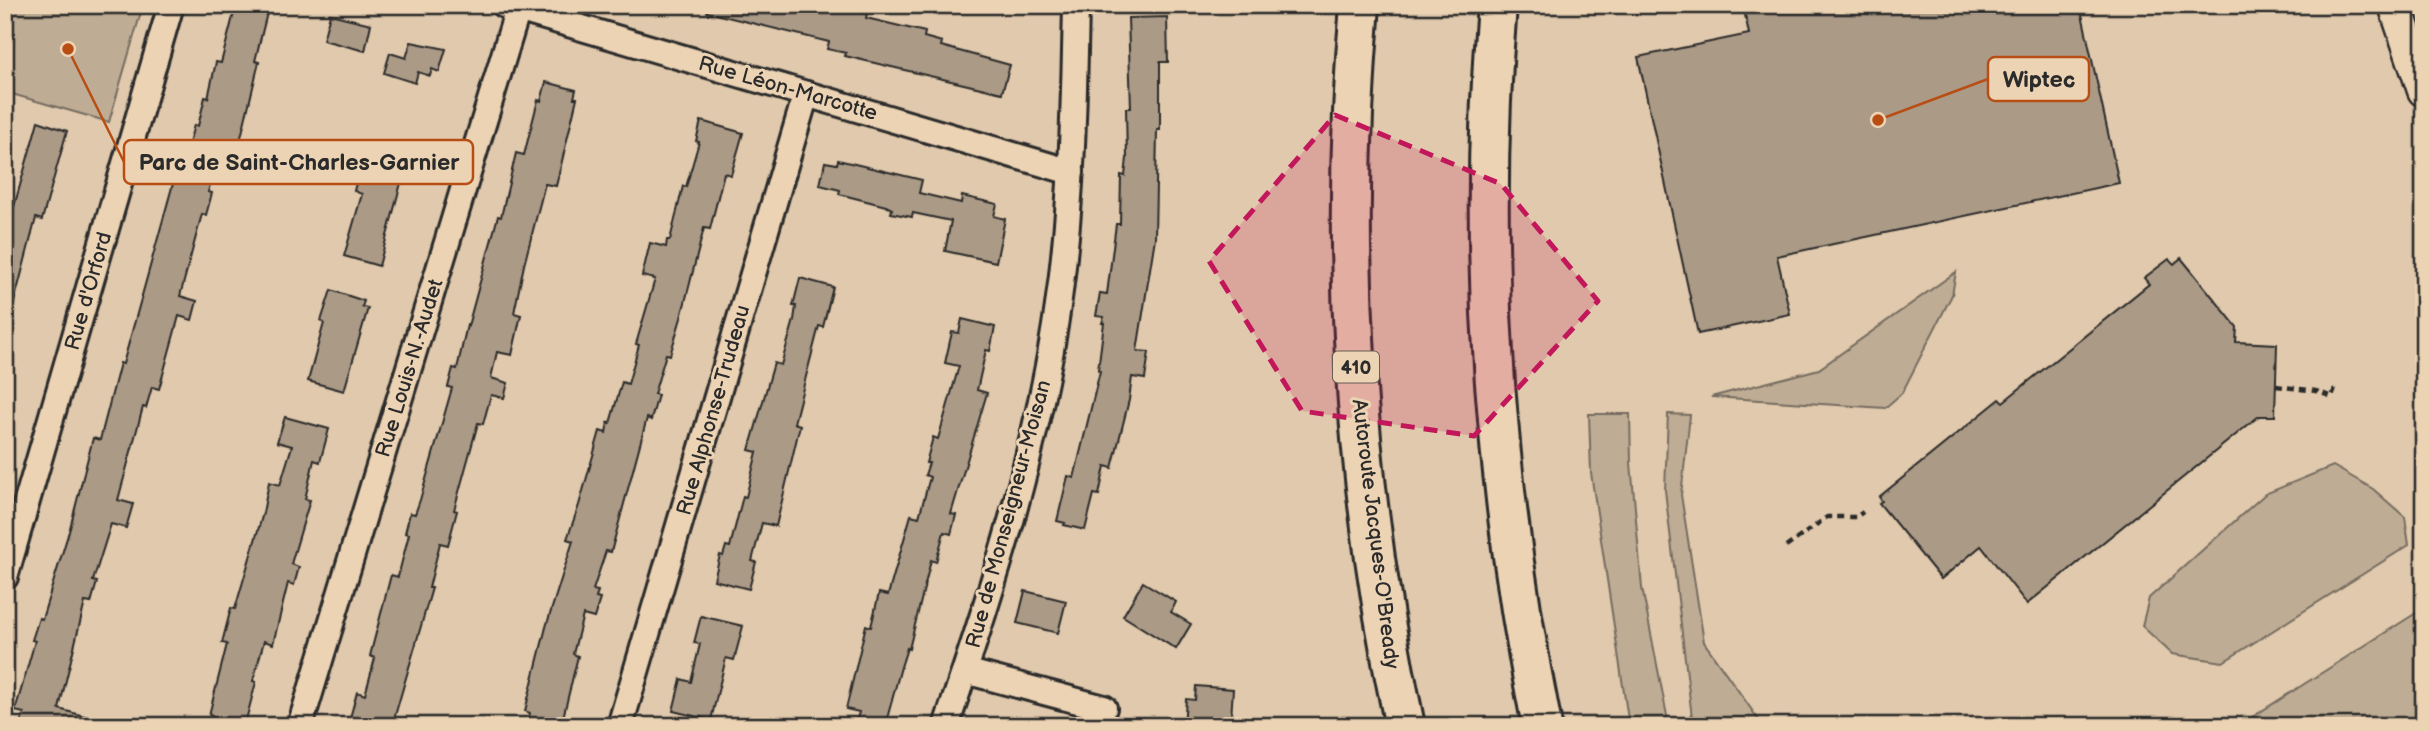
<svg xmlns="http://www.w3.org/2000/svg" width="2429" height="731" font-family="'Balsamiq Sans',sans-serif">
<rect width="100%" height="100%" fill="#e0c9ac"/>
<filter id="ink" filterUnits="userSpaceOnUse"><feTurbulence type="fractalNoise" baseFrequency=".0143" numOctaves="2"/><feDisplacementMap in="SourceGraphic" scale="14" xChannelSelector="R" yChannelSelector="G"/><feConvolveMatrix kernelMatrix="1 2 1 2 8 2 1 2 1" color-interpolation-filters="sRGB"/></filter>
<g filter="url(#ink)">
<!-- green -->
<g fill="#bfac94" stroke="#756c60" stroke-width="2">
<polygon points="5,5 143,5 109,122 5,92"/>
<polygon points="1956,272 1952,295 1902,393 1885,408 1711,397 1819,369"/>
<polygon points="1589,414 1630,414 1631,463 1642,588 1669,726 1629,726 1591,473"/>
<polygon points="1668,414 1690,415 1681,495 1704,642 1763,726 1693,726 1665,490"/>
<polygon points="2333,466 2373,489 2405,517 2409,545 2223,662 2172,654 2142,626 2149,598 2265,494"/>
<polygon points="2424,608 2424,726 2238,726"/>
</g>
<!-- building -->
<g fill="#ab9a86" stroke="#2b2b2b" stroke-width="2">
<polygon points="236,5 269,5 255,61 259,62 237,154 220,149 208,192 212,193 206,215 202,214 180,296 197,301 192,320 179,316 159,389 152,387 146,408 143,407 118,500 133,504 126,528 111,524 93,581 97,582 91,603 85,602 59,709 95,719 94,726 20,726 24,713 15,711 35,641 32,640 39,618 42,619 70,528 93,438 100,440 120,363 123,364 174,180 179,181 194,125 198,126 205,97 208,98 216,62 221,63"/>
<polygon points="708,5 829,5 867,14 866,18 925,32 924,37 942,42 941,46 1010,65 1002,93 845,56 846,53 827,49 829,42 707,12"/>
<polygon points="1743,5 2080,5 2119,183 1777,256 1790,314 1698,334 1638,57 1749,34"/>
<polygon points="330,14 371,24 365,51 323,40"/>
<polygon points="1167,17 1168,62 1160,62 1160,130 1157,130 1155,238 1137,351 1149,352 1145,379 1132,377 1129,400 1112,468 1105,466 1099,495 1094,494 1085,530 1064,525 1065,523 1057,521 1068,476 1074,478 1100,371 1098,370 1104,323 1102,323 1104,317 1096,316 1100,293 1107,294 1116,224 1120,224 1121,175 1125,176 1127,158 1126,108 1131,108 1128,18"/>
<polygon points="411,42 446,49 439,72 432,69 430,76 418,72 415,83 384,73 390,53 406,58"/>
<polygon points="546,82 576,90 574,98 577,98 556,186 545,184 524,265 514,313 521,315 512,355 497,352 491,378 508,383 504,398 491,395 483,424 478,423 454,510 457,511 448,545 440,543 429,588 432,588 392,726 377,726 350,718 357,692 365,695 375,658 370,656 391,575 398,577 409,534 405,533 410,513 415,514 420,500 452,388 448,387 453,368 457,369 467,325 468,326 498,216 501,217 516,153 524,155 538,100 541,101"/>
<polygon points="38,121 67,131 42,220 36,218 11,314 5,313 5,239"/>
<polygon points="701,121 743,133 731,175 724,173 710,229 704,228 681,318 670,355 666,354 654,394 658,395 651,420 647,418 611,552 606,551 593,590 598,591 596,598 600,599 594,618 583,615 573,654 578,656 561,726 527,726 530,713 525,711 546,627 573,541 567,539 579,505 600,431 606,433 608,422 610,423 622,382 628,384 639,345 636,344 655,279 642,276 650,243 666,247 667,240 670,240 683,186 686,187 699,142 696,141"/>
<polygon points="369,149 400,159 399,163 406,164 379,266 344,256 362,194 354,191 362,159 366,160"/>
<polygon points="838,160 922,180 919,193 961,203 962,196 997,204 994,216 1005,219 996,262 945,251 951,221 913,213 912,217 891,213 892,209 886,206 839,194 840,190 820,185 825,162 837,164"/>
<polygon points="2181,258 2237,327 2236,342 2277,344 2275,416 2259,416 2027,604 1981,546 1941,579 1879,503 1882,501 1879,497 2000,399 2003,402 2149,284 2144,278 2169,259 2174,264"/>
<polygon points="800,278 833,287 823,327 819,326 794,423 800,425 776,526 762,523 752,561 756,562 749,589 714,580 720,555 723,556 726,546 730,547 743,496 746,497 757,452 749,450 774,363 781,365 794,320 796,306 793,306"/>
<polygon points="331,290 364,301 362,307 368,308 344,391 308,381 324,323 321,321"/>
<polygon points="962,319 995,327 990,351 986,350 977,390 987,393 951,514 956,515 951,534 944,532 936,562 931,560 909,649 907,648 901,667 885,726 855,726 859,712 846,709 866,625 871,627 879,593 888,595 911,515 919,517 930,477 925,475 929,463 926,463 933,437 938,439 959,366 945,363 952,332 959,333"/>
<polygon points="285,417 329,429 320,462 314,460 305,499 310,500 291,564 299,567 294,585 288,583 273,644 264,641 253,681 256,682 245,724 209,715 227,644 222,643 231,608 235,609 263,513 269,482 280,485 292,446 277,442"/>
<polygon points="1143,582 1176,602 1171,612 1191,624 1176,649 1123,616"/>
<polygon points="1025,591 1066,601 1058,633 1017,623"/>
<polygon points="701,616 743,626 734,660 726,658 711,720 673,711 681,679 691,682 700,644 694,643"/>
<polygon points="1196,686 1233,689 1231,718 1226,718 1225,726 1184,726 1186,699 1195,700"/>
</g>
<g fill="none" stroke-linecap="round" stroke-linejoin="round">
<!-- minor casing -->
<g stroke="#2b2b2b" stroke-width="30">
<g id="minor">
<polyline points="504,5 1071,172"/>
<polyline points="5,577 171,5"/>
<polyline points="965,671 1104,708"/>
<polyline points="300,726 518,9"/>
<polyline points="620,726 806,94"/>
<path d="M946 726C992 592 1038 447 1058 306 1072 207 1074 106 1076 5"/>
</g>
</g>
<!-- tertiary casing -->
<g stroke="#2b2b2b" stroke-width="37">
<polyline id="tertiary" points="2395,5 2424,90"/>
</g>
<!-- motorway casing -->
<g stroke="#2b2b2b" stroke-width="44">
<g id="motorway">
<path d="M1360 5C1339 245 1354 490 1405 726"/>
<path d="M1497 5C1477 247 1494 489 1542 726"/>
</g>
</g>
<!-- path -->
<g stroke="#2b2b2b" stroke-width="4.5" stroke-dasharray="7 5" stroke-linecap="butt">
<polyline points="2276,386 2316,391 2332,397 2335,389"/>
<polyline points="1786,547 1827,517 1856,517 1863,512"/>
</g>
<!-- minor -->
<use href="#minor" stroke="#ecd3b4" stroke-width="24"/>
<!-- tertiary -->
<use href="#tertiary" stroke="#ecd3b4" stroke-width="32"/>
<!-- motorway -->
<use href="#motorway" stroke="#ecd3b4" stroke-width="38"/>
</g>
</g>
<!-- marked area -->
<path fill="#c2185b" fill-opacity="0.2" stroke="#c2185b" stroke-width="5" stroke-dasharray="14 9" stroke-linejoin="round" d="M1335 115 1501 184 1598 301 1474 436 1302 411 1209 261Z"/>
<g text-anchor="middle" stroke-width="6" stroke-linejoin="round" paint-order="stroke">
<!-- shield labels -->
<rect fill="#ecd3b4" stroke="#655d54" stroke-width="2" x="1333" y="351.5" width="46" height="31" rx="5"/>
<g font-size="19" font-weight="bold" fill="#2b2b2b">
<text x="1356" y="374">410</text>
</g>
<!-- street labels -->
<g font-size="21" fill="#2b2b2b" stroke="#ecd3b4">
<text transform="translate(788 88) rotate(16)" y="7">Rue Léon-Marcotte</text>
<text transform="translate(88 291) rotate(-74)" y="7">Rue d'Orford</text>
<text transform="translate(409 368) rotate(-73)" y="7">Rue Louis-N.-Audet</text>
<text transform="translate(713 410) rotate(-74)" y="7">Rue Alphonse-Trudeau</text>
<text transform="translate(1008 514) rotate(-75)" y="7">Rue de Monseigneur-Moisan</text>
<text transform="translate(1376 534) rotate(83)" y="7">Autoroute Jacques-O'Bready</text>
</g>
</g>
<!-- callouts -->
<path fill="none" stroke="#b94e14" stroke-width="2.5" d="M1878 120L1988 79M68 49L124 162"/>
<g fill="#b94e14" stroke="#ecd3b4" stroke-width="2.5">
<circle cx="1878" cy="120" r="7"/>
<circle cx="68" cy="49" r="7"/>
</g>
<g fill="#ecd3b4" stroke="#b94e14" stroke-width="2.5">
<rect x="1988" y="57" width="101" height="44" rx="7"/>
<rect x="124" y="140" width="349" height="44" rx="7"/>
</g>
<g font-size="23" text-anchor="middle" font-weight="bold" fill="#2b2b2b">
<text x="2039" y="87">Wiptec</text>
<text x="299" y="170">Parc de Saint-Charles-Garnier</text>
</g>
<!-- margin -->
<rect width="2429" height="731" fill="none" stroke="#ecd3b4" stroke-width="28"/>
<rect x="14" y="14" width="2401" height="703" fill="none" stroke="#2b2b2b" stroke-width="2.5" filter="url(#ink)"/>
</svg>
